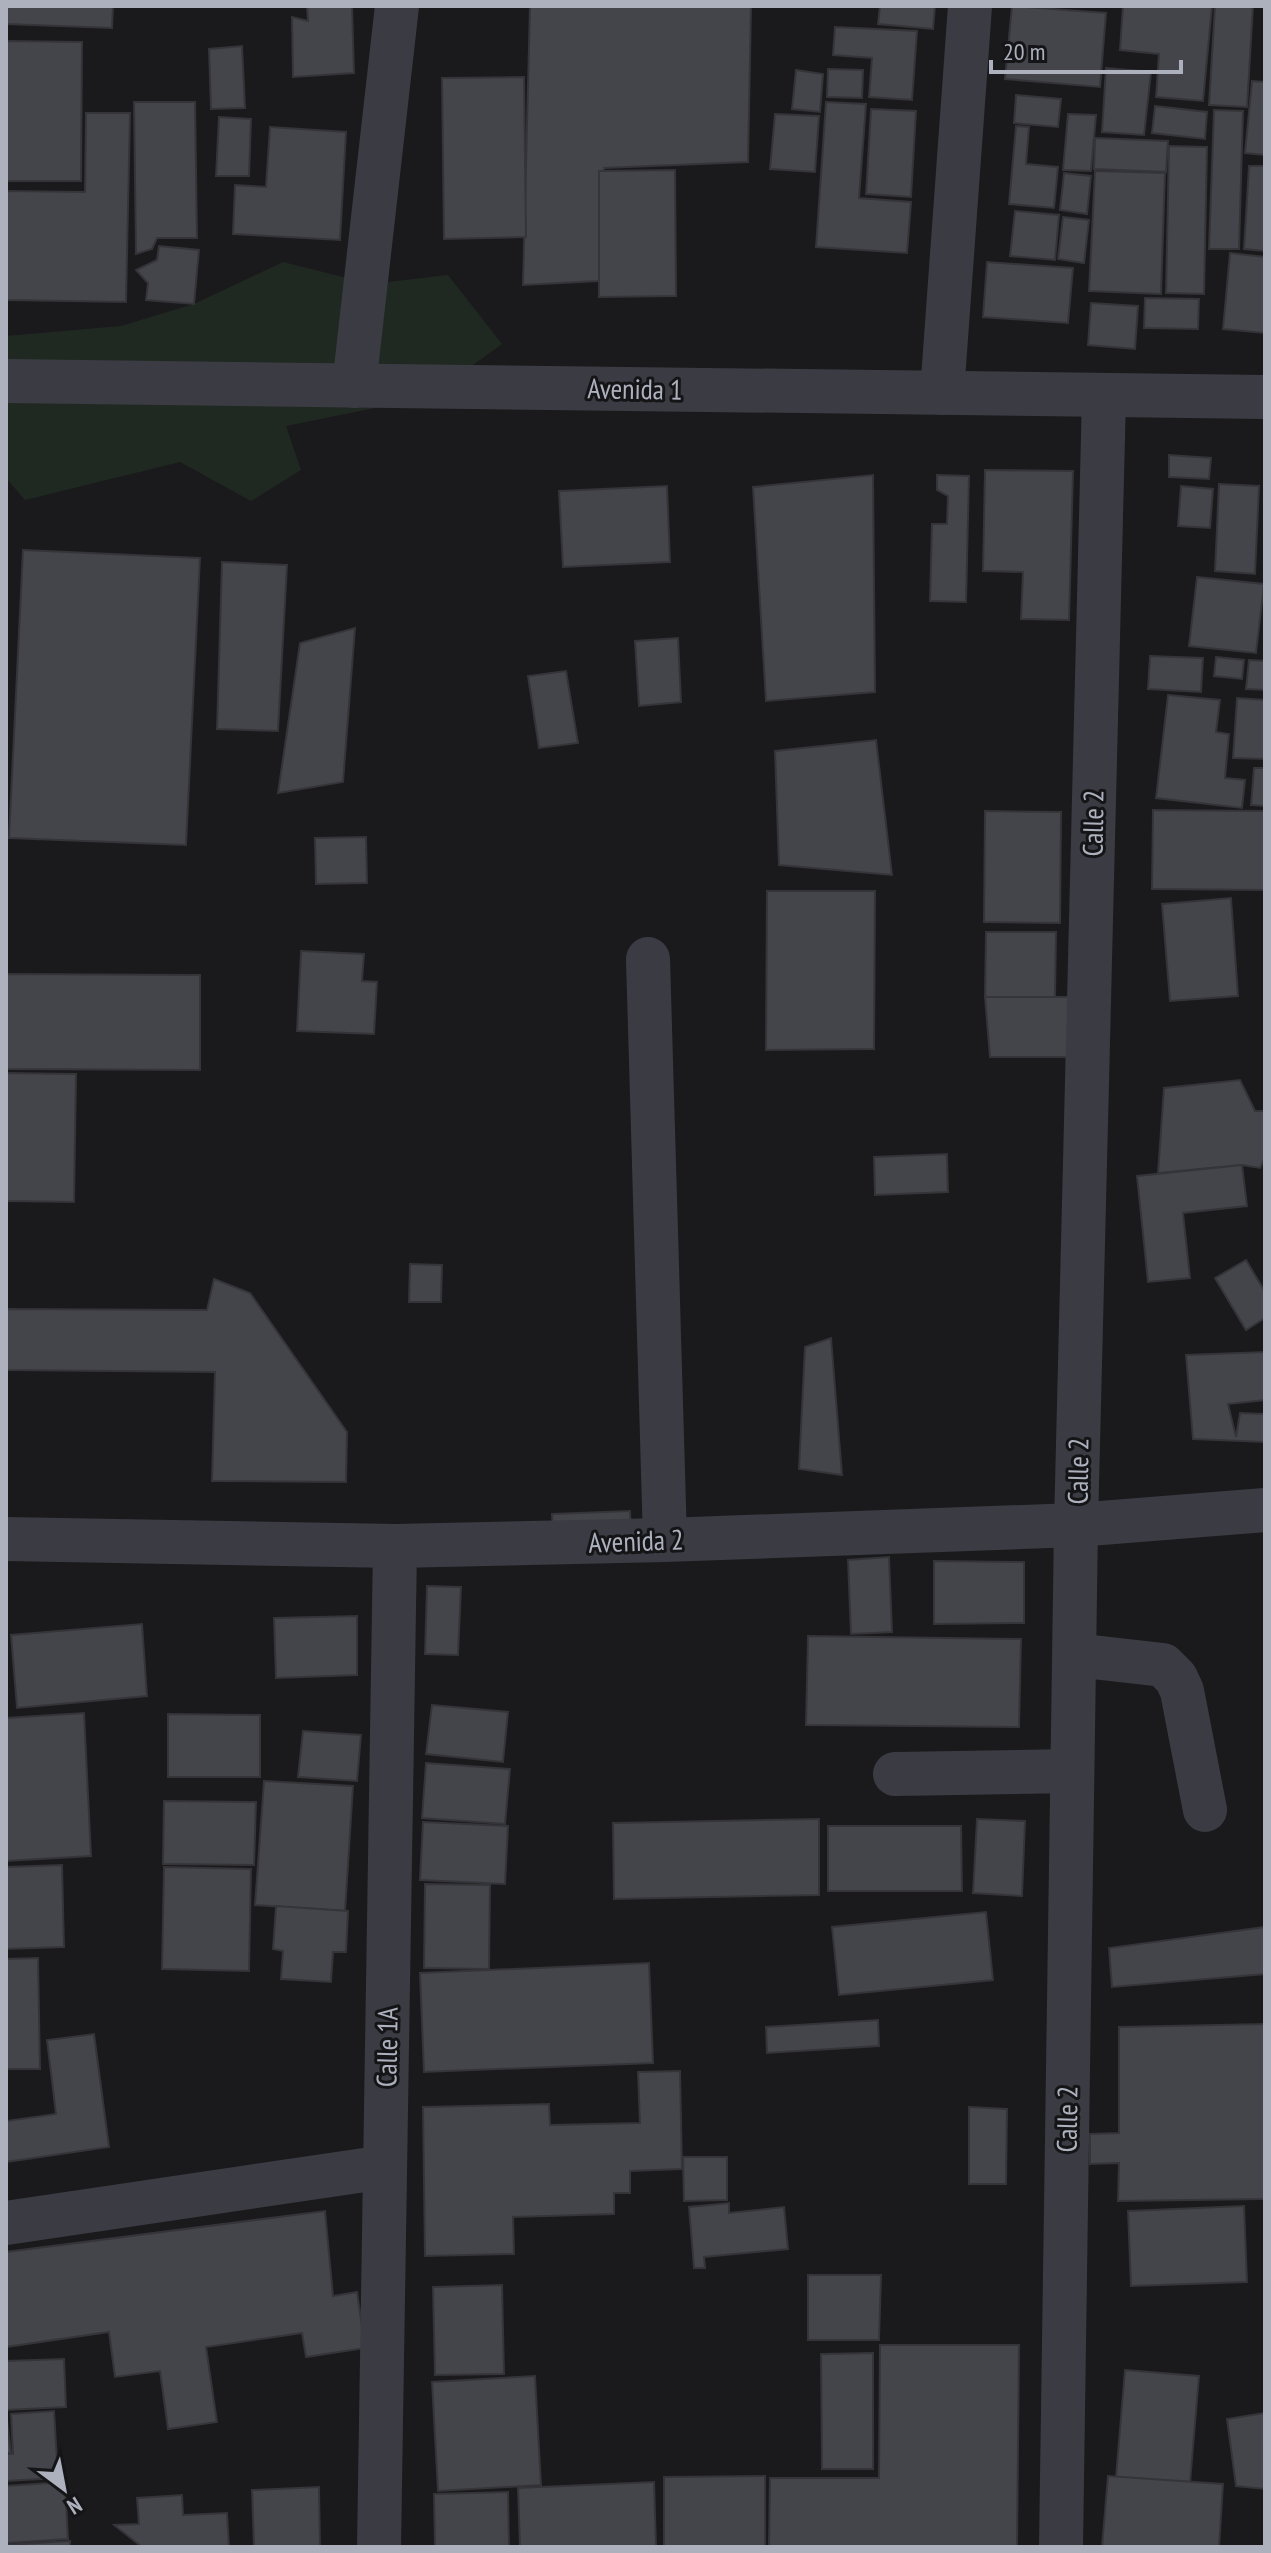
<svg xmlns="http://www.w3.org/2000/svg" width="1271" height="2553" font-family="'PT Sans Narrow',sans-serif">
<rect width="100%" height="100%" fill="#1a1a1d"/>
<!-- green -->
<polygon fill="#202921" points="283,262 371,284 448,275 502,344 429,397 286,426 301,470 251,501 180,462 25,500 6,478 6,336 121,326 194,304"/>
<!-- building -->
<g fill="#44454a" stroke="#343439" stroke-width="2">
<polygon points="6,6 113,6 112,28 6,24"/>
<polygon points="307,6 352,6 354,73 293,77 292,17 308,21"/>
<polygon points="530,6 751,6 748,162 604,168 599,281 523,285"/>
<polygon points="880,6 935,6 933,29 878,24"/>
<polygon points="1012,6 1106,13 1100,87 1005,79"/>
<polygon points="1123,6 1212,6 1203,101 1156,97 1159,54 1120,50"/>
<polygon points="1215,6 1253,6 1247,107 1209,105"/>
<polygon points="835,27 917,31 912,100 869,97 872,58 833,55"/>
<polygon points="7,41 82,42 81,181 6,181"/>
<polygon points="242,46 245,108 211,109 209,49"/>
<polygon points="1106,68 1151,72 1144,135 1102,132"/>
<polygon points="828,69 863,70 862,98 827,97"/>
<polygon points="796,70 823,74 820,112 792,109"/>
<polygon points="524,77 526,237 444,239 442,78"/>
<polygon points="1252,81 1265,82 1265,155 1245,153"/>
<polygon points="1016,95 1061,99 1058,127 1014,123"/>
<polygon points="134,102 195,102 197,238 157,238 152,249 136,254"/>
<polygon points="826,102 866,104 859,198 911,202 907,253 816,247"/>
<polygon points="1155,106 1207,112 1205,139 1152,133"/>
<polygon points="871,109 916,111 911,197 866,194"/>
<polygon points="1214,110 1243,111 1239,249 1209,249"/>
<polygon points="86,113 130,113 126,302 6,300 6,191 85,192"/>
<polygon points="775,114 819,116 815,172 770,169"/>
<polygon points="1068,114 1096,115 1091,171 1063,170"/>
<polygon points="219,117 251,119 249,176 216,176"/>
<polygon points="1016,126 1029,127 1026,164 1058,167 1054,208 1009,204"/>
<polygon points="270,127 346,132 340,240 233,234 235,185 266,187"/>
<polygon points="1095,138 1168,141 1166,172 1094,169"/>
<polygon points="1169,146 1207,147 1204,294 1166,293"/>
<polygon points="1249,166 1265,166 1265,251 1244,249"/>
<polygon points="675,170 676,296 599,297 599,171"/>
<polygon points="1095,171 1165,173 1161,294 1089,291"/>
<polygon points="1064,173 1091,176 1087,214 1060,210"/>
<polygon points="1015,211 1059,215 1055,260 1010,256"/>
<polygon points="1063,217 1089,220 1084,263 1058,259"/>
<polygon points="159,246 199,250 194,304 146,300 148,283 136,270 157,260"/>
<polygon points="1230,253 1265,257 1265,333 1223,329"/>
<polygon points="987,262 1073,268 1068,323 983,317"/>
<polygon points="1145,298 1199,299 1198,329 1144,328"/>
<polygon points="1091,303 1138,306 1135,349 1088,345"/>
<polygon points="1169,455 1211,458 1209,479 1169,477"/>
<polygon points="985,470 1073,471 1069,620 1021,619 1023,572 983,571"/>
<polygon points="873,475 875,692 766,701 753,487"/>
<polygon points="937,475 969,476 966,602 930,601 932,524 947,524 948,496 937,490"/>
<polygon points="1219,484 1259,486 1255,574 1215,571"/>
<polygon points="667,486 670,562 563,567 559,491"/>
<polygon points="1181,486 1213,489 1210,528 1178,526"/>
<polygon points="23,550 200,558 186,845 9,838"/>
<polygon points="222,562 287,565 278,731 217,729"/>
<polygon points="1197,577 1264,584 1256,653 1189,646"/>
<polygon points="355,628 343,782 278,793 300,643"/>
<polygon points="678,638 681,702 639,706 635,641"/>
<polygon points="1150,656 1203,658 1201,692 1148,689"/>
<polygon points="1216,657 1244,660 1242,679 1214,676"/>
<polygon points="1249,660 1265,661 1265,690 1246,689"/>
<polygon points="566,671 578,743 539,748 528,676"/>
<polygon points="1168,695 1220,700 1216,732 1229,734 1225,778 1245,780 1242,808 1156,798"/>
<polygon points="1237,698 1265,700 1265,759 1233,758"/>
<polygon points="876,740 892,875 779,865 775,751"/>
<polygon points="1254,768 1265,768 1265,806 1251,805"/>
<polygon points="1153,810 1265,811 1265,890 1152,889"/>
<polygon points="985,811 1061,812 1060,923 984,922"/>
<polygon points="366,837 367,883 316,884 315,838"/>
<polygon points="767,891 875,891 874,1049 766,1050"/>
<polygon points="1231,898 1238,996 1170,1001 1162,904"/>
<polygon points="986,932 1056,932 1055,997 985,997"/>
<polygon points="301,951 364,954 362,981 377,982 374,1034 297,1031"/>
<polygon points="6,974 200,975 200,1070 6,1069"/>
<polygon points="985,997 1070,997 1071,1057 990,1057"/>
<polygon points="6,1073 76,1074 74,1202 6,1201"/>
<polygon points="1240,1080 1255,1111 1265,1111 1265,1157 1260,1168 1242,1165 1158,1173 1164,1088"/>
<polygon points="947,1154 948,1192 875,1195 874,1157"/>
<polygon points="1242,1165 1247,1206 1183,1213 1190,1278 1148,1282 1137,1176"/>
<polygon points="1246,1260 1265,1292 1265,1318 1246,1330 1215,1278"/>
<polygon points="410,1264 442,1265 441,1302 409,1302"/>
<polygon points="214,1279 250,1293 347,1432 346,1482 212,1481 215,1372 6,1370 6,1309 207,1310"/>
<polygon points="831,1338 842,1475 799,1469 805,1347"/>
<polygon points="1265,1352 1265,1400 1228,1404 1236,1437 1240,1413 1265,1414 1265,1442 1193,1439 1186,1355"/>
<polygon points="630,1511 631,1532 553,1534 552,1514"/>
<polygon points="889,1557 892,1632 851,1634 848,1560"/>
<polygon points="934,1561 1024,1562 1024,1623 934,1624"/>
<polygon points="427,1586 461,1587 458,1655 425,1654"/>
<polygon points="357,1616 357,1675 276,1678 274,1618"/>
<polygon points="142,1624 147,1696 17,1708 11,1635"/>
<polygon points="808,1636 1021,1639 1019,1727 806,1725"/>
<polygon points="432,1705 508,1712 503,1762 426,1754"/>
<polygon points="84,1713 91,1856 6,1861 6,1718"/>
<polygon points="168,1714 260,1715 260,1777 168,1777"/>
<polygon points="303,1731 361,1735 357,1781 298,1777"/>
<polygon points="426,1763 510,1769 505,1824 422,1818"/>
<polygon points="264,1781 353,1786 345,1911 255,1905"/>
<polygon points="164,1801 256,1802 254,1865 163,1864"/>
<polygon points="819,1819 819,1895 614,1899 613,1823"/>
<polygon points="977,1819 1025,1821 1022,1896 973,1893"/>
<polygon points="423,1822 508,1826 505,1884 420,1880"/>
<polygon points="828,1826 961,1826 962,1891 828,1891"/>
<polygon points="62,1865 64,1947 6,1949 6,1867"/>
<polygon points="164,1867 251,1869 249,1971 162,1969"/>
<polygon points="425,1884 490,1885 489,1969 424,1968"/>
<polygon points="276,1906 348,1911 346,1952 333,1952 331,1982 281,1979 283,1951 273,1949"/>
<polygon points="986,1912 993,1980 839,1995 832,1927"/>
<polygon points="1265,1927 1265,1974 1112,1987 1109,1948"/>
<polygon points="38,1958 40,2069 6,2069 6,1959"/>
<polygon points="649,1963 653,2063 424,2072 420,1973"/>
<polygon points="878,2020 879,2046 767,2053 766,2027"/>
<polygon points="1265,2024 1265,2199 1118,2201 1119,2163 1090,2164 1090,2134 1119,2133 1119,2027"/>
<polygon points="94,2034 109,2147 6,2162 6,2121 56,2114 47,2040"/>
<polygon points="680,2071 682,2169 630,2171 630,2193 614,2193 614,2214 513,2217 514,2254 425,2256 423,2107 549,2104 550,2125 640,2123 638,2072"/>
<polygon points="969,2107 1007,2109 1006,2184 969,2184"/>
<polygon points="683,2157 727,2157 727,2200 684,2201"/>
<polygon points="729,2203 729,2213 784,2207 788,2249 704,2257 705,2268 694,2268 689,2207"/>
<polygon points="1244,2206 1247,2282 1131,2286 1128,2211"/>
<polygon points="325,2211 333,2296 357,2292 365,2348 306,2357 302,2333 206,2347 217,2422 168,2429 160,2371 115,2377 109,2332 6,2347 6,2252"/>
<polygon points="808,2275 881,2275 879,2340 808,2340"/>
<polygon points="502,2285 504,2374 435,2375 433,2287"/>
<polygon points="880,2345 1019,2345 1017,2547 769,2547 770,2478 879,2478"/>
<polygon points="873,2353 873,2469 822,2469 821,2354"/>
<polygon points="64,2359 66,2407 6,2410 6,2361"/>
<polygon points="1125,2370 1199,2376 1190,2483 1116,2477"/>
<polygon points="535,2376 541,2485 438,2491 432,2382"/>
<polygon points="6,2411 11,2453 6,2453"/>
<polygon points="54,2411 58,2478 6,2481 6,2454 13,2454 11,2414"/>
<polygon points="1265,2413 1265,2489 1236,2486 1227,2419"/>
<polygon points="765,2476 765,2547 664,2547 664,2477"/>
<polygon points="1108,2476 1223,2484 1219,2547 1102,2547"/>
<polygon points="65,2482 68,2539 6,2543 6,2486"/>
<polygon points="654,2482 656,2547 520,2547 518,2488"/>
<polygon points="319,2487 320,2547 254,2547 252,2490"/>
<polygon points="508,2492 509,2547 435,2547 434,2494"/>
<polygon points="182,2495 183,2515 227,2513 229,2547 142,2547 114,2525 139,2524 137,2498"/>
<polygon points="70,2541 70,2547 6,2547 6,2545"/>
</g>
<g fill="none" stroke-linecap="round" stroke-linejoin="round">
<!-- minor -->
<g stroke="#3b3c43" stroke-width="44">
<polyline points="6,381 1265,397"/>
<polyline points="354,386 397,6"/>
<polyline points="942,393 970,6"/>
<polyline points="648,959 665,1540"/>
<polyline points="6,1539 395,1546 665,1540 1076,1525 1265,1510"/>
<polyline points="1075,1655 1163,1665 1176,1678 1182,1691 1205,1810"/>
<polyline points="895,1774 1072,1771"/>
<polyline points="6,2223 385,2167"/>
<polyline points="379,2547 395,1546"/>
<polyline points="1061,2547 1076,1525 1104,396"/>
</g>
</g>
<g text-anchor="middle" stroke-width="6" stroke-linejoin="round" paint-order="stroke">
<!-- street labels -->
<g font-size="28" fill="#acb1bd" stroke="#151518">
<text transform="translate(635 389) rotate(1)" y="10">Avenida 1</text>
<text transform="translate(1093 823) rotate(-89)" y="10">Calle 2</text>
<text transform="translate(1078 1471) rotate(-89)" y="10">Calle 2</text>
<text transform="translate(636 1541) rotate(-2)" y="10">Avenida 2</text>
<text transform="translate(387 2047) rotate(-89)" y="10">Calle 1A</text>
<text transform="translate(1067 2119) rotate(-89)" y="10">Calle 2</text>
</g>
</g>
<!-- border -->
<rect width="1271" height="2553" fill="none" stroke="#acb1bd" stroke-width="16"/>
<!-- north arrow -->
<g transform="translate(64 2489) rotate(148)" stroke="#151518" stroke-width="6" paint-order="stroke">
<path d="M0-6L14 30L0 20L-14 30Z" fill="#acb1bd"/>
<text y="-12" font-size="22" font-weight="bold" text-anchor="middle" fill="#acb1bd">N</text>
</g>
<!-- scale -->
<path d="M991 60v12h190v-12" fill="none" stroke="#acb1bd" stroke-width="4"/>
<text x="1003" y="60" font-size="24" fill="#acb1bd" stroke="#151518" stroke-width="6" paint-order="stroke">20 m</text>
</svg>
